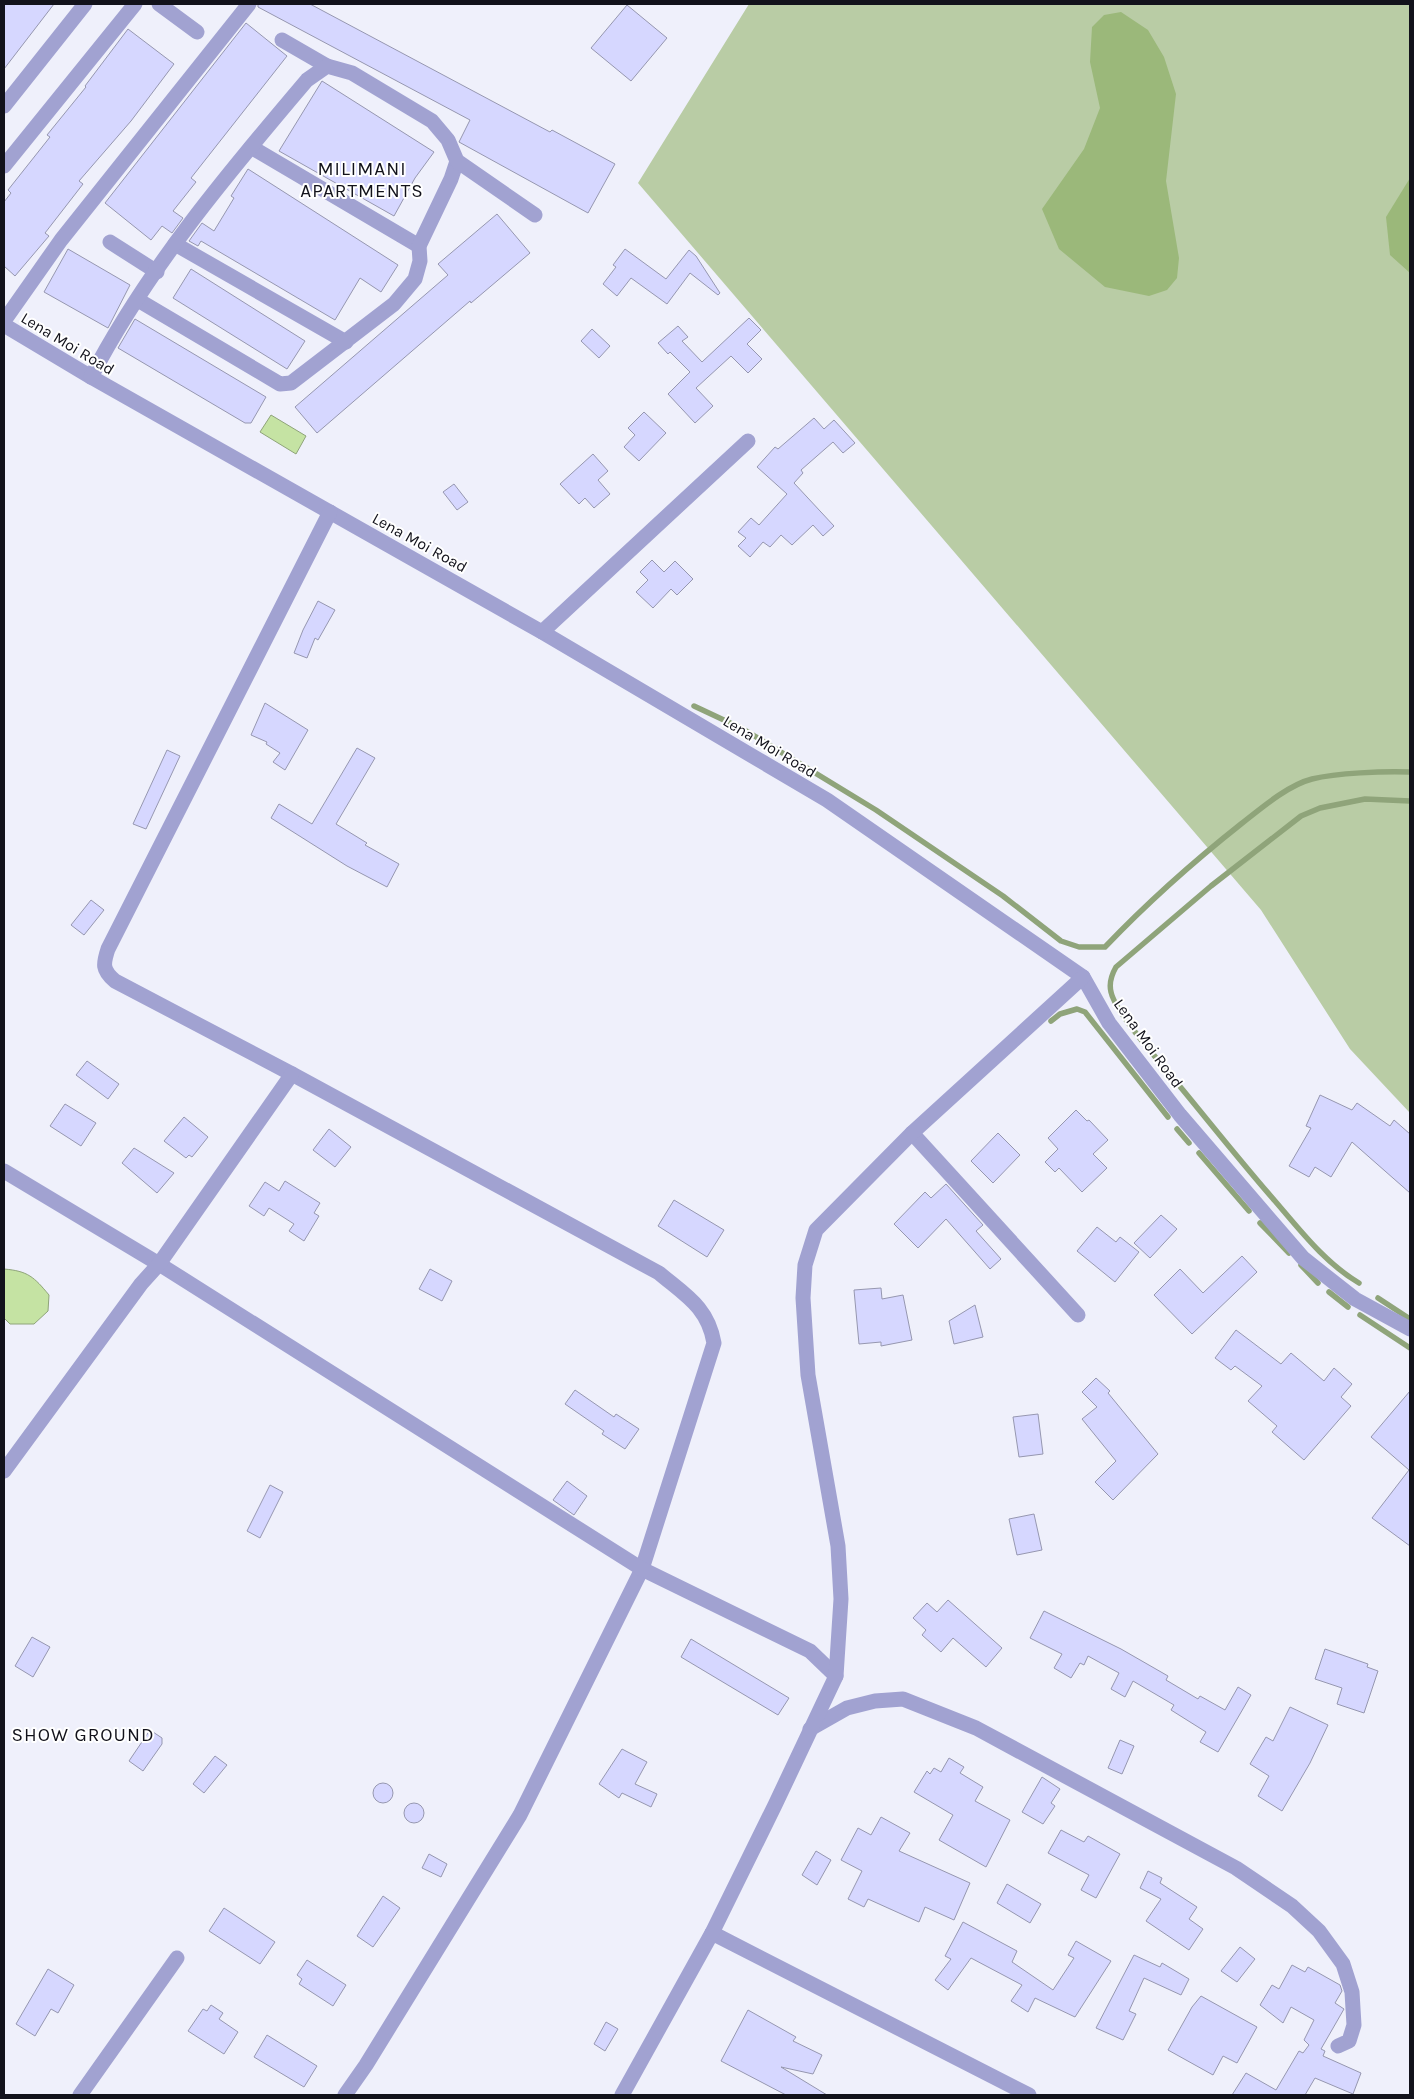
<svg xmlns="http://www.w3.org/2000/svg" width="1414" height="2099" font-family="Karla,sans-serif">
<rect width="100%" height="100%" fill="#eff0fb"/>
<!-- green -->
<polygon fill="#b9cca5" points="749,4 1410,4 1410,1113 1350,1049 1261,910 638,183"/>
<!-- forest -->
<g fill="#9bb87a">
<polygon points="1121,12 1148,30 1164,57 1176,94 1166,181 1179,258 1177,278 1167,290 1149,296 1105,287 1059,249 1042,209 1084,149 1100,108 1090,62 1092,27 1104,15"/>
<polygon points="1410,178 1410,273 1390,255 1386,217"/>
</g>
<!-- water -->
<g fill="#c5e3a3" stroke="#8fa47a">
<polygon points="271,415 306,436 296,454 260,432"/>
<path d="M4 1269C28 1271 34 1277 49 1295L48 1311 34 1324H10L4 1318Z"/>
</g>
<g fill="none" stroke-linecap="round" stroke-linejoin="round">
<!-- stream -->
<g stroke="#8fa47a" stroke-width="5.5">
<path d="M694 706 743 729 876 810 1003 896 1061 941 1079 947H1105C1148 902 1193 862 1241 824 1260 809 1288 785 1312 779 1337 773 1383 771 1410 772"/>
<polyline points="1051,1021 1060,1014 1077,1009 1085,1012 1168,1117"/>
<polyline points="1177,1129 1189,1143"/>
<polyline points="1199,1153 1249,1211"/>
<polyline points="1260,1223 1289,1253"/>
<polyline points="1301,1265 1318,1283"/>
<path d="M1359 1283C1325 1263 1300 1230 1275 1201 1240 1161 1207 1119 1173 1078 1159 1061 1115 1012 1111 992 1109 984 1112 974 1116 967L1211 886 1301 816 1320 808 1365 799 1410 801"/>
<polyline points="1329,1292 1348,1307"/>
<polyline points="1378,1298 1410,1319"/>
<polyline points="1360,1315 1410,1348"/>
</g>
</g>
<!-- building -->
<g fill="#d6d7ff" stroke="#9697b0">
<polygon points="4,4 54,4 4,69"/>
<polygon points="258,4 310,4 550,132 552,130 615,164 588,213 459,142 470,120 258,7"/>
<polygon points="627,5 667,38 631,81 591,48"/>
<polygon points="246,23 287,56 191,178 196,182 173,211 183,218 172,233 162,226 151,240 105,203"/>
<polygon points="128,29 174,64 131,121 79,181 83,184 45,233 49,236 15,276 4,266 4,202 11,193 8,190 50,137 47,135 86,87 85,86"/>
<polygon points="322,81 434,152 415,178 394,216 279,151"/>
<polygon points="248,169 398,265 381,292 360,278 335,320 201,241 198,246 189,241 202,223 214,231 234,198 231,196"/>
<polygon points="497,214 530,253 471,303 470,301 317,433 295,407 448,275 438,264"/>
<polygon points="68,249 130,285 108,328 44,292"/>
<polygon points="625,249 666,279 689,250 696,256 720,293 718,295 690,273 667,304 631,278 617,296 603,284 616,267 613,265"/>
<polygon points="191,269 305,341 287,369 173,298"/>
<polygon points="749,318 761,330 747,344 762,359 748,373 731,356 696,388 713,406 695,423 668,394 690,372 670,352 668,354 658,343 678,326 688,337 682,341 702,362"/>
<polygon points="135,319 266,397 251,423 245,423 118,348"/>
<polygon points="592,329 610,346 599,358 581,341"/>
<polygon points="644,412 666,433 639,461 624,447 635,435 628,428"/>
<polygon points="814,418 824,429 834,420 855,443 843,453 833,442 801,470 803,473 794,483 834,526 823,536 813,525 792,545 781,535 770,547 763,542 750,557 738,546 746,538 738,532 751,518 759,525 787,494 757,467 775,447 778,449"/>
<polygon points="593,454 608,471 598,480 610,494 594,508 585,498 579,504 560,484"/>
<polygon points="454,484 468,502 457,510 443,492"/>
<polygon points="652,560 664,572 675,561 693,579 677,595 671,589 653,608 636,592 648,580 640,572"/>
<polygon points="318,601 335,610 318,640 315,638 307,658 294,653 303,630"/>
<polygon points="265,703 308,730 285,770 273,762 280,753 266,744 267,742 251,735"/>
<polygon points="357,748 375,758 336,824 367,843 365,845 399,864 387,887 347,866 271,818 279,804 312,824"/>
<polygon points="167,750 180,756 146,829 133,824"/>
<polygon points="91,900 104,910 84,935 71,925"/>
<polygon points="87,1061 119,1084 108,1099 76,1075"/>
<polygon points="1320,1095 1352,1110 1357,1103 1390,1126 1394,1120 1410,1134 1410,1193 1352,1142 1331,1177 1315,1167 1309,1177 1289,1166 1311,1128 1306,1126"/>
<polygon points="65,1104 96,1123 81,1146 50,1126"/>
<polygon points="1076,1110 1087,1121 1089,1120 1108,1140 1093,1154 1107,1168 1082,1192 1059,1168 1055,1172 1045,1162 1058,1149 1048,1138"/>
<polygon points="184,1117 208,1137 192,1157 189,1155 186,1158 164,1141"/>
<polygon points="329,1129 351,1147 335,1167 313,1150"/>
<polygon points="998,1133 1020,1155 993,1183 971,1161"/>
<polygon points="134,1148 174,1173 157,1193 122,1163"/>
<polygon points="285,1181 320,1203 314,1213 319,1216 304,1241 289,1231 294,1224 269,1208 264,1216 249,1206 265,1182 279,1191"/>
<polygon points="946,1184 983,1225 976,1231 1001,1259 990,1269 946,1219 918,1248 894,1224 925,1192 931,1198"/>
<polygon points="674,1200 724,1230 707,1257 658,1226"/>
<polygon points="1161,1215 1177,1229 1150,1258 1134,1243"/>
<polygon points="1097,1227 1116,1242 1120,1237 1139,1252 1115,1282 1077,1251"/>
<polygon points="1242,1256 1257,1272 1192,1334 1154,1295 1180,1269 1203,1293"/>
<polygon points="430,1269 452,1281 442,1301 419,1289"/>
<polygon points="881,1288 882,1299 903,1295 912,1340 881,1346 881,1342 859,1344 854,1290"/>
<polygon points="975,1305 983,1337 954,1344 949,1321"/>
<polygon points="1236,1330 1281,1364 1291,1353 1324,1381 1334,1368 1352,1384 1341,1397 1351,1406 1304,1460 1272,1432 1277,1426 1248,1401 1262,1386 1235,1366 1231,1370 1215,1358"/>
<polygon points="1096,1378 1110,1391 1108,1393 1158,1454 1113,1500 1095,1482 1116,1461 1082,1419 1097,1407 1082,1392"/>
<polygon points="575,1390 614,1417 616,1414 639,1429 625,1449 602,1434 604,1431 565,1404"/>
<polygon points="1410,1391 1410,1546 1372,1518 1409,1470 1371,1437"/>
<polygon points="1038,1414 1043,1454 1019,1457 1013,1417"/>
<polygon points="567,1481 587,1496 574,1515 553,1500"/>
<polygon points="270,1485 283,1492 260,1538 247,1531"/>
<polygon points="1034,1514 1042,1550 1017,1555 1009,1519"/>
<polygon points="948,1600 1002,1648 986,1667 953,1638 941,1652 922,1635 926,1630 913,1618 927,1603 937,1612"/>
<polygon points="1044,1611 1121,1649 1168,1676 1166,1680 1198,1699 1200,1696 1225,1710 1238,1687 1251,1695 1218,1752 1200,1742 1206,1732 1171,1710 1174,1705 1133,1681 1125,1697 1111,1689 1119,1673 1088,1656 1084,1665 1080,1663 1071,1678 1054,1668 1062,1654 1030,1638"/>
<polygon points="32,1637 50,1647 33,1677 15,1666"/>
<polygon points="691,1639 789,1698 778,1715 681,1657"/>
<polygon points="1325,1649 1368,1664 1367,1667 1378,1671 1364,1713 1337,1704 1342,1688 1315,1679"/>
<polygon points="1290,1707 1328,1725 1310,1763 1282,1811 1258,1796 1269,1776 1250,1764 1266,1737 1273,1741"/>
<polygon points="150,1730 162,1738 162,1744 143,1771 129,1761"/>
<polygon points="1120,1740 1134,1746 1122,1774 1108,1768"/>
<polygon points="622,1749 647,1762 635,1784 657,1794 651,1807 622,1793 619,1798 599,1784"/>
<polygon points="215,1756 227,1765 204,1793 193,1784"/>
<polygon points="949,1758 964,1767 960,1773 983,1787 975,1801 1010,1820 986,1867 939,1840 953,1815 914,1792 927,1771 930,1774 934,1768 941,1772"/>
<polygon points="1042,1777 1060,1789 1051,1803 1055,1806 1043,1824 1022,1812"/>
<circle cx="383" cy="1793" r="10"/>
<circle cx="414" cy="1813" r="10"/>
<polygon points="881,1817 910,1833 899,1851 970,1883 954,1920 925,1907 919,1922 868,1899 864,1907 848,1899 862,1871 841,1860 858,1828 871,1835"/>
<polygon points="1061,1830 1084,1842 1088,1836 1120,1854 1096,1898 1081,1890 1089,1875 1048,1853"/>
<polygon points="816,1851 831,1860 817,1885 802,1875"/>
<polygon points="429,1854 447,1864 441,1877 422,1868"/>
<polygon points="1148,1871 1162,1878 1160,1883 1197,1907 1189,1919 1203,1929 1189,1950 1146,1921 1161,1899 1140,1888"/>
<polygon points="1007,1884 1041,1904 1030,1923 997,1903"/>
<polygon points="383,1896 400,1908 373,1947 357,1936"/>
<polygon points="224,1908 275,1942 260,1964 209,1931"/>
<polygon points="963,1922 1017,1951 1012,1962 1053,1990 1074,1958 1068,1955 1076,1941 1111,1961 1075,2017 1035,1998 1028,2012 1011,2001 1022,1985 971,1958 948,1990 935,1980 951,1959 945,1956"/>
<polygon points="1240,1947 1255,1959 1237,1982 1221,1971"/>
<polygon points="1134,1955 1160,1967 1162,1963 1189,1979 1181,1995 1144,1978 1129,2011 1136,2014 1123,2040 1096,2028"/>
<polygon points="307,1960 346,1985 333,2006 299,1984 302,1979 297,1975"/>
<polygon points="1292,1965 1305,1972 1308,1967 1340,1985 1342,1991 1335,2003 1344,2009 1321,2049 1325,2051 1323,2056 1361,2073 1353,2094 1315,2078 1305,2095 1232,2095 1246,2073 1276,2090 1299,2051 1303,2053 1309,2045 1304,2040 1314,2020 1291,2007 1283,2023 1260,2005 1272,1985 1279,1989"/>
<polygon points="48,1969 74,1985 58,2013 51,2009 35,2036 16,2024"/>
<polygon points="1201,1996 1257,2027 1237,2063 1223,2056 1213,2075 1168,2050 1192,2007"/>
<polygon points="211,2005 223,2013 219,2019 238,2032 224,2054 188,2031 203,2009 207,2011"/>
<polygon points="748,2010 796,2037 793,2041 822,2055 813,2074 781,2067 827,2095 786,2095 721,2061"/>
<polygon points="606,2022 618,2029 605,2051 594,2044"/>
<polygon points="267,2035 317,2066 304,2087 254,2057"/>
</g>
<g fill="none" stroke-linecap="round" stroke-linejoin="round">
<!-- minor -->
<g stroke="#a1a2d1" stroke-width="15">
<polyline points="159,4 197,32"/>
<polyline points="282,40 327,66"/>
<polyline points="4,106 85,4"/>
<polyline points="251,147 419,246"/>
<polyline points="4,166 135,4"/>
<polyline points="110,242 157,272"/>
<polyline points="175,244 346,342"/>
<polyline points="138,300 280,384 291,383 394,304 415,279 420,261 419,246 451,179 457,161"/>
<polyline points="4,321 61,240 249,4"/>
<polyline points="4,325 91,377 542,632 827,800 1083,977 1109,1023 1180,1115 1303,1258 1355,1299 1410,1329"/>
<path d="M91 377C148 268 228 173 307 80L327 66 352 73 432 121 448 140 457 161 535 215"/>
<path d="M330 512 108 949C103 964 102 970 115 981L292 1074 659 1273C685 1295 708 1307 714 1343L642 1569 520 1815 366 2065 345 2095"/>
<polyline points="542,632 748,441"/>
<polyline points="912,1133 1078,1315"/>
<polyline points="4,1171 159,1264 642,1569 810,1651 836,1676"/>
<polyline points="4,1471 141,1284 159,1264 292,1074"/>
<polyline points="810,1729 847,1708 875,1701 903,1699 976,1728 1236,1868 1292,1906 1319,1931 1343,1964 1352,1992 1354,2025 1349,2041 1338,2046"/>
<polyline points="712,1933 1029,2095"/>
<polyline points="80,2095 177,1958"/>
<polyline points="622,2095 712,1933 775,1805 836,1676 841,1599 838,1546 808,1375 803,1298 805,1265 816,1230 912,1133 1083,977"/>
</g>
</g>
<g text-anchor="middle" stroke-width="4" stroke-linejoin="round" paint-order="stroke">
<!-- street labels -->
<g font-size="16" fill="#12121b" stroke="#fff">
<text transform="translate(68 343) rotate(31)" y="6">Lena Moi Road</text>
<text transform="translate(420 542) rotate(29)" y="6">Lena Moi Road</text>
<text transform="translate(770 746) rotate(31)" y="6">Lena Moi Road</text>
<text transform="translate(1149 1043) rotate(54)" y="6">Lena Moi Road</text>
</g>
<!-- quarter labels -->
<g font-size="19" letter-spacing="1" fill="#12121b" stroke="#fff">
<text x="362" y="175">MILIMANI<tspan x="362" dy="22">APARTMENTS</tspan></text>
<text x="83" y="1741">SHOW GROUND</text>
</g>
</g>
<!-- border -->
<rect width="1414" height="2099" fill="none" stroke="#12121b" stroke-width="10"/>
</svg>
